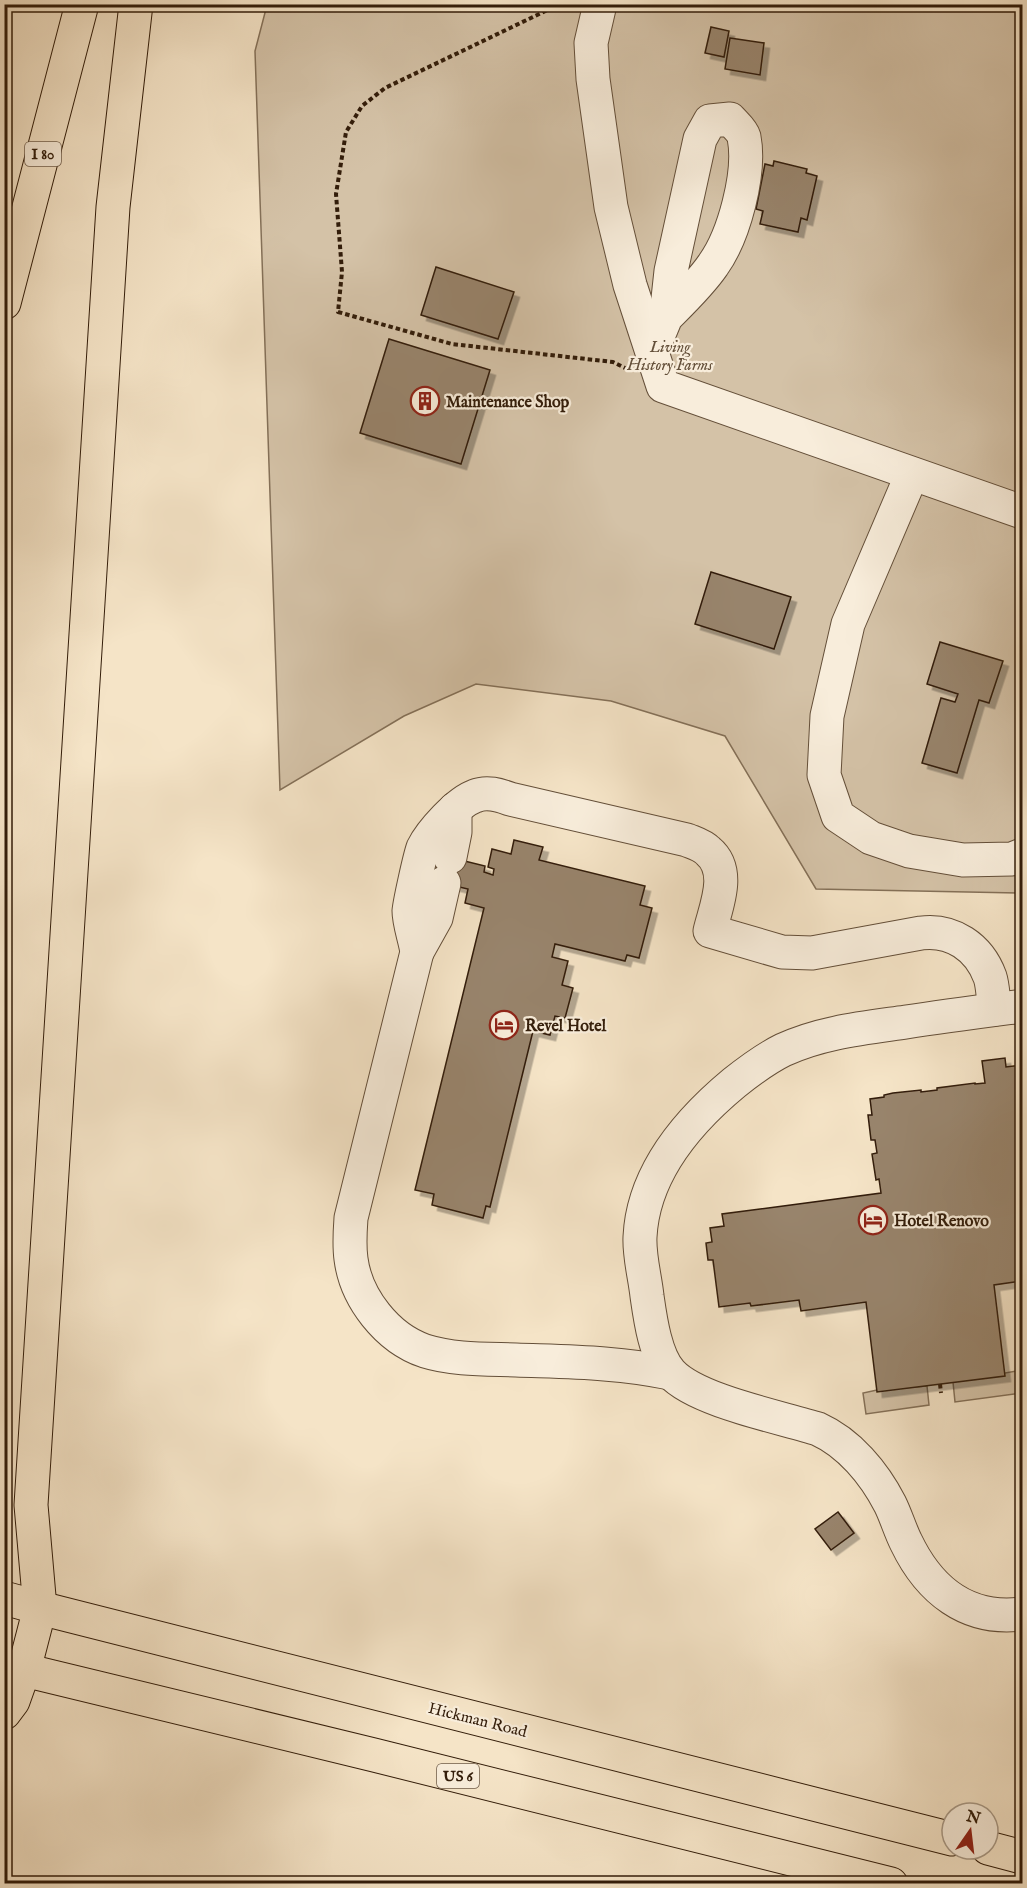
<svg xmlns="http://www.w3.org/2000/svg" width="1027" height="1888" font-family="'IM FELL English',serif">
<defs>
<filter id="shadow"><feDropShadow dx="5.5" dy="5.5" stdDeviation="0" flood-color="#0004"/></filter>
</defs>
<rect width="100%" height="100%" fill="#f5e4c7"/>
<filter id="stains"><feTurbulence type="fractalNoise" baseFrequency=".00333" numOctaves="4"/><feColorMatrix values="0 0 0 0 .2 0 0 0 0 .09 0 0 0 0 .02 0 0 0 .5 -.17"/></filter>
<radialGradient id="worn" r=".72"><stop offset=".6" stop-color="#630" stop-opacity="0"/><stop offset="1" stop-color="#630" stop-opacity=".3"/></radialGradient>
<!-- green -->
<g fill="#d4c2a7" stroke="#847058" stroke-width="1.5">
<polygon points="267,5 1022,5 1022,893 816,889 725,736 611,701 476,684 404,716 280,790 255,51"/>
<polygon points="1022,1370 1022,1393 955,1402 953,1382"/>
<polygon points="927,1386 929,1405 866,1414 863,1393 877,1390"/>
</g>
<!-- building -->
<g fill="#98846c" stroke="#331d0a" stroke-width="1.5" filter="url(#shadow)">
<polygon points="711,27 729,31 724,57 705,53"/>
<polygon points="730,38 764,43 760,75 725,69"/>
<polygon points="774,161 807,169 806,173 817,176 807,220 801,218 798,232 760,224 763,211 756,209 765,164 773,166"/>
<polygon points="436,267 514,292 498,339 421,315"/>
<polygon points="389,339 490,370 461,464 360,433"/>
<polygon points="711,572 791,597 774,649 695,624"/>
<polygon points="940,642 1003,661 989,703 979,700 957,773 922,763 941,698 955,702 958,694 927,684"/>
<polygon points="514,840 543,847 539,860 645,886 640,905 652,908 639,958 627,955 625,961 555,944 552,957 568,961 562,985 573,988 565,1018 555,1016 550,1035 533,1031 490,1207 486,1206 483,1218 432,1205 434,1194 415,1190 484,908 465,903 468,889 426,879 432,853 485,866 484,872 493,875 494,869 488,867 492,849 511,854"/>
<polygon points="1005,1058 1006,1067 1022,1065 1022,1281 994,1285 1005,1376 877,1392 866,1302 801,1311 799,1300 751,1306 750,1303 719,1307 713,1260 708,1260 706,1243 712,1242 710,1228 724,1226 722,1214 881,1193 879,1179 876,1180 872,1154 877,1153 875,1140 871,1140 868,1115 872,1115 870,1099 884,1097 884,1095 893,1093 921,1090 921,1092 937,1090 937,1088 975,1083 975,1084 985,1083 982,1061"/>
<polygon points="838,1512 854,1533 831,1550 815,1529"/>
</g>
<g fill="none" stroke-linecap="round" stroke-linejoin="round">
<!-- minor casing -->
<g stroke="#644f39" stroke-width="35">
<g id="minor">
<polyline points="600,4 591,43 593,79 611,207 630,285 663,386 1022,512"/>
<path d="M652 351 666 317 671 271 700 139 710 121 730 119C734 124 742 130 744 137 751 173 734 236 713 265 700 284 682 301 666 317"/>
<polyline points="912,474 848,624 827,716 824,775 838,816 871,838 909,851 963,860 1012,859 1022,855"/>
<polyline points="450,857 455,832 455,809"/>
<polyline points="417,952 436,918 444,883"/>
<path d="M1022 1006C984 1011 945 1016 906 1022 864 1028 822 1032 783 1050 765 1059 749 1071 734 1083 687 1122 643 1173 640 1237 639 1256 645 1277 647 1296 650 1317 655 1356 671 1373 697 1401 780 1417 818 1429 849 1443 874 1473 890 1504 896 1516 900 1530 906 1542 929 1590 967 1621 1022 1614"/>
<path d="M670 1373C618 1362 568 1362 516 1360 485 1359 454 1360 425 1351 387 1338 356 1298 351 1259 349 1245 350 1232 351 1218L417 952C415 939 409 923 409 911 410 901 420 856 423 848 431 832 458 802 475 796 487 791 499 795 510 799L687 840C694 843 702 845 708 851 732 871 716 906 710 931L782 952 812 953 921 933C952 929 979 947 990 977 993 986 993 999 995 1009"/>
</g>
</g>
<!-- major casing -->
<g stroke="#331d0a" stroke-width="35">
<g id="major">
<polyline points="40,1608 952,1839"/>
<polyline points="24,1670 374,1755 891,1884"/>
<polyline points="988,1848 1022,1857"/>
</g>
</g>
<!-- highway casing -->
<g stroke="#331d0a" stroke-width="35">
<g id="highway">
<polyline points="4,303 82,4"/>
<polyline points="4,1598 40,1608"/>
<polyline points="4,1713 13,1701 24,1670 40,1608 31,1505 113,207 136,4"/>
</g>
</g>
<!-- path -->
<g stroke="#331d0a" stroke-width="4" stroke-dasharray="4.5 3" stroke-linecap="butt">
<polyline points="560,4 385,88 362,106 346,132 336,194 342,272 338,312 452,344 613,362 625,368"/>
<polyline points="940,1384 941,1393"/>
</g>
<!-- minor -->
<use href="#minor" stroke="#f8eddb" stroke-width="33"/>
<!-- major -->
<use href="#major" stroke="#f5e4c7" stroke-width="33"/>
<!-- highway -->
<use href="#highway" stroke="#f5e4c7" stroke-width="33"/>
</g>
<!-- icons -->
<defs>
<g id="building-ring" transform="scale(1.5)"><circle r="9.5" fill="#f8eddb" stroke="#8f2418" stroke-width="1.5"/><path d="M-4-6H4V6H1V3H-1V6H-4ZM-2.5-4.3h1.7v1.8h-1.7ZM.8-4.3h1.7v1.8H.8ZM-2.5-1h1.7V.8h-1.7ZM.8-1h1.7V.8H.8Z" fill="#8f2418"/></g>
<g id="hotel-ring" transform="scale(1.5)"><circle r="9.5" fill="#f8eddb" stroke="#8f2418" stroke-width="1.5"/><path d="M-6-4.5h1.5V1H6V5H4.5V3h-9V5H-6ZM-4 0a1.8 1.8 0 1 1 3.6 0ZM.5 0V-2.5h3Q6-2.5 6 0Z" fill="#8f2418"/></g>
</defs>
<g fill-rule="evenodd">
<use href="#building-ring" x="425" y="401"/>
<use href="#hotel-ring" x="504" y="1025"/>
<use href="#hotel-ring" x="873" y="1220"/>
</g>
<g text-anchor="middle" stroke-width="4.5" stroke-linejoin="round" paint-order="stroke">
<!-- shield labels -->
<g fill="#f8eddb" stroke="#6e5b49" stroke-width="1.5">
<rect x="25" y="142" width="36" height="24" rx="4.5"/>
<rect x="437" y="1764" width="42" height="24" rx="4.5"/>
</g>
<g font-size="15" font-weight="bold" fill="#331d0a">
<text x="43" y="159">I 80</text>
<text x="458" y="1781">US 6</text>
</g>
<!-- park labels -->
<g font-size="16" font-style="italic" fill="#634f39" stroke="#f8eddb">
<text x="670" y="352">Living<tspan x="670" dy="18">History Farms</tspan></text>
</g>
<!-- poi labels -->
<g font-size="16" font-weight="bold" fill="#331d0a" stroke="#f8eddb" text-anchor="start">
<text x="446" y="407">Maintenance Shop</text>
<text x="525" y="1031">Revel Hotel</text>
<text x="894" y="1226">Hotel Renovo</text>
</g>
<!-- street labels -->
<g font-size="16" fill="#331d0a" stroke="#f8eddb">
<text transform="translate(478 1719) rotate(14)" y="6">Hickman Road</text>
</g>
</g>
<!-- margin -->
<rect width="1027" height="1888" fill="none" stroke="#f5e4c7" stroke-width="24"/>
<rect x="6" y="6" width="1015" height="1876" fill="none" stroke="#331d0a" stroke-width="3"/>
<rect x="12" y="12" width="1003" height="1864" fill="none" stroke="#331d0a" stroke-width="1.5"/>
<!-- north arrow -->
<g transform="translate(970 1831) rotate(14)"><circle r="28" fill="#f8eddb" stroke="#a99a87" stroke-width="1.5"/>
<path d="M0-4.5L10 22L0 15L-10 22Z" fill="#8f2418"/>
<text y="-9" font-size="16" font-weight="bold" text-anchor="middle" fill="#331d0a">N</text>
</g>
<rect width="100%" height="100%" filter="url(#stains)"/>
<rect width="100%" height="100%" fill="url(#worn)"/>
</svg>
